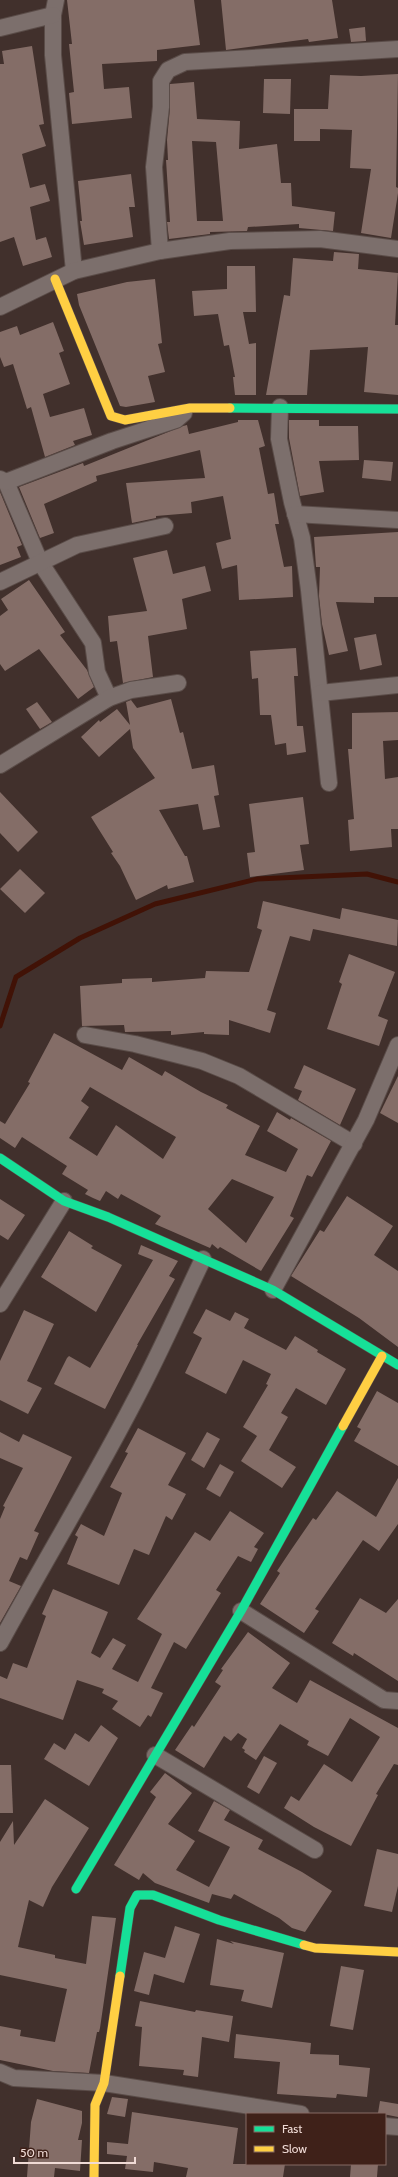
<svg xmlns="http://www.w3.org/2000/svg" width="398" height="2177" font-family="Cabin,sans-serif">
<rect width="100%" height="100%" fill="#41302c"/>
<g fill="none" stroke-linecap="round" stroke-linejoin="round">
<!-- stream -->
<polyline stroke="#411206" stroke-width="5" points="0,1026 16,977 80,938 155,904 257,879 367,874 398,882"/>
</g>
<!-- building -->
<g fill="#846d67" fill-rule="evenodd">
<polygon points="67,0 194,0 200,45 157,50 157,61 102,64 104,89 129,87 132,118 72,124 69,93 74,92 69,44 72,44"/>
<polygon points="221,0 332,0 338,38 309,42 308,39 226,50"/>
<polygon points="365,27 366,41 351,42 349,29"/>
<polygon points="32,46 44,124 39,125 46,146 22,154 30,188 45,184 50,201 30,207 36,240 46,237 52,257 23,266 14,237 0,242 0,64 4,64 2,51"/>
<polygon points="398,74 396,187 398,188 398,193 391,238 361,233 371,169 350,168 352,130 320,129 320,141 294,141 294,109 328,109 330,75 361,76"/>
<polygon points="264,79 291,79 290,114 263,113"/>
<path d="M194 82 197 119 240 121 239 149 277 144 281 183H291L292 206 335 212 333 231 299 228V224L248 227 247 231 210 232V234L169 239 167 222H170L166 160H168L167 140 170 108V84ZM192 141 216 142 223 221H197Z"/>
<polygon points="131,174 135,207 129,207 133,237 84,245 80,221 82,221 78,181"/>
<polygon points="334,252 359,254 358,269 398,273 395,325 398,325 398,395 364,392 368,347 310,350 307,395 266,395 284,295 290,296 293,258 333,261"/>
<polygon points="227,266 255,266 256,312 243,312 249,344 256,343 256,395 235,395 233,377 235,377 229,345 224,346 218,314 194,316 192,291 227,289"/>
<polygon points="155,279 162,343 158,344 165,372 148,376 155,402 126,407 120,406 79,305 77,294 127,282"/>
<polygon points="53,322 64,351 59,353 70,384 43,394 50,417 84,408 92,435 73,441 75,445 45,457 31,407 27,409 13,364 4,367 0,357 0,332 17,326 20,335"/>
<polygon points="238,420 258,420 265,446 259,448 268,494 274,493 279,524 275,524 284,567 292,566 293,597 239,600 237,565 222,569 216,543 231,539 223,496 191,502 192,513 156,516 156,518 132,523 126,483 205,478 200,450 96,476 97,481 44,504 54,533 40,538 19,487 83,463 84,466 183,426 187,425 189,434 238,422"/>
<polygon points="289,420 319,420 319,426 358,426 359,460 319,461 324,492 300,496 289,438"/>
<polygon points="364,460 393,462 391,481 362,478"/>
<polygon points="0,492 22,545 17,547 21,557 0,565"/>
<polygon points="398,532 398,597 374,597 374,603 336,602 348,651 329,655 322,624 319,596 320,567 316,567 314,537"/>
<polygon points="167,550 173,574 205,566 211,591 182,599 187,629 148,636 153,677 123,683 117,641 110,642 108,616 147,611 133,558"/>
<polygon points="29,580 65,632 60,635 87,670 94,687 78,699 39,649 5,671 0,664 0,616 8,610 1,599"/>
<polygon points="376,634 382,665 360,670 354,638"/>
<polygon points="296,648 298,676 294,676 297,726 303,726 306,752 287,755 286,743 275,745 271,715 260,715 258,678 252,679 250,651"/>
<polygon points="171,699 180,733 183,732 192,769 214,765 219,795 214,796 220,827 203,830 198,804 159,810 185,856 187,856 194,882 168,889 167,885 136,900 120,866 111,853 113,852 91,817 155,778 133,748 130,729 99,757 81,737 99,720 100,722 117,709 130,725 126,702 131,700 137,708"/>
<polygon points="37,702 52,722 40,729 26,709"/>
<polygon points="398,712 398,740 383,741 385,779 398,777 398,829 391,829 392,847 350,851 348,820 354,819 348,749 352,749 352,713"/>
<polygon points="0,792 38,832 18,852 0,833"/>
<polygon points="303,797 309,844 300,845 304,870 250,877 247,853 255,852 249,804"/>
<polygon points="20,869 45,893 25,913 0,889"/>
<polygon points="263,901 340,919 342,908 398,920 397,946 313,929 310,941 290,936 267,1010 276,1013 270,1033 229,1020 229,1035 204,1034 204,1032 171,1035 171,1031 125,1032 124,1025 82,1026 80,986 122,983 122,979 152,978 152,982 205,978 206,971 249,972 262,930 257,928"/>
<polygon points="349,954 395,972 378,1016 388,1020 379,1046 327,1029 342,984 339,982"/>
<path d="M54 1033 122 1070 129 1057 162 1076 165 1071 201 1092 228 1105 226 1108 260 1126 245 1155 286 1172 298 1149 267 1131 277 1112 290 1120 291 1118 331 1141 312 1177 307 1175 290 1216 294 1218 261 1271 220 1247 218 1249 212 1244 210 1248 155 1224 161 1216 121 1194 118 1199 106 1191 100 1201 93 1198 85 1194 88 1190 62 1174 67 1166 22 1137 15 1148 0 1138V1121L5 1124 30 1083 28 1082ZM90 1087 176 1137 163 1159 116 1125 97 1156 69 1138 89 1107 81 1101ZM232 1179 274 1197 246 1243 208 1209Z"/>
<polygon points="304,1065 356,1089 340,1125 298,1100 302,1091 294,1088"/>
<polygon points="398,1076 398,1123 380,1113"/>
<polygon points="347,1196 393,1226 374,1255 398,1271 398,1347 359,1318 291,1276 320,1230 324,1232"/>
<polygon points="0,1199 25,1215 8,1240 0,1235"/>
<polygon points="69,1231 93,1246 91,1248 122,1265 96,1312 41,1277"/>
<polygon points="141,1245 178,1261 169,1276 175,1279 137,1345 138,1345 105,1409 54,1384 67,1358 69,1356 90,1368 153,1260 138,1254"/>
<polygon points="206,1309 230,1321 235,1312 249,1319 244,1328 286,1350 295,1336 318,1350 317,1352 346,1369 326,1405 296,1388 281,1413 288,1417 269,1450 296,1467 282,1488 241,1461 257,1436 243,1427 268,1385 266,1384 271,1374 243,1360 226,1394 185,1373 202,1338 193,1333"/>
<polygon points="24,1310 54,1324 27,1381 42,1388 28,1414 0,1400 0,1361"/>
<polygon points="377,1391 398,1403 398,1466 354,1441 361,1429 357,1427"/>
<polygon points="138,1428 186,1453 168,1485 186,1494 172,1520 166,1516 149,1555 134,1549 119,1585 67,1564 78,1537 75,1535 81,1524 104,1536 122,1493 110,1487 128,1453 125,1452"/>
<polygon points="0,1432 19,1442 23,1434 72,1457 34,1531 39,1533 27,1560 20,1557 9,1581 21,1586 0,1623 0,1519 5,1507 3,1506 23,1468 0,1458"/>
<polygon points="207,1432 220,1439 204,1468 191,1460"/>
<polygon points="220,1464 234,1472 220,1497 206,1489"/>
<polygon points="398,1478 398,1524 379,1551 363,1540 315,1609 319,1611 304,1633 260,1604 280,1573 277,1571 291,1550 313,1518 316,1520 337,1491 376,1517"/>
<polygon points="230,1511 264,1533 254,1547 258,1549 251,1562 238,1556 216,1590 221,1593 186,1649 174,1642 151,1688 163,1693 151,1717 148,1715 140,1727 112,1709 118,1701 102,1693 104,1689 77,1680 63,1720 0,1698 0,1676 7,1679 13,1663 27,1668 46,1616 42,1614 53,1589 108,1612 91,1653 100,1658 113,1638 126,1645 112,1669 138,1682 162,1634 137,1619 195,1532 210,1541"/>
<polygon points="360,1598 386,1613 398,1599 398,1681 354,1653 353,1656 332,1643"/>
<polygon points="248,1632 290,1663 272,1688 297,1703 310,1680 398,1728 398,1765 394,1764 376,1794 378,1795 351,1846 314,1827 284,1808 291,1796 299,1801 324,1764 352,1782 380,1737 350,1718 328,1756 307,1745 309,1741 280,1724 256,1760 244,1752 245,1750 242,1748 247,1739 238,1733 231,1741 224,1736 204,1768 175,1750 192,1725 194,1727 221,1686 215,1682 223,1670 221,1669"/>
<polygon points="101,1725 118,1738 89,1786 44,1759 54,1743 65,1750 75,1733 89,1742"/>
<polygon points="264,1756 277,1763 259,1794 247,1787"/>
<polygon points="0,1765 11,1765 13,1813 0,1813"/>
<polygon points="165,1773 192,1793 168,1824 195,1841 176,1870 209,1887 230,1847 198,1831 214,1801 230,1810 224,1820 263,1840 258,1849 302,1872 332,1891 305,1932 292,1928 279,1918 234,1894 231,1899 212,1894 209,1903 155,1883 143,1873 139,1880 114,1865 156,1797 150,1792"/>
<polygon points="45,1799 89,1828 52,1887 43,1907 29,1900 18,1947 55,1955 55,1958 86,1964 92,1916 116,1918 100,2028 99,2032 97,2032 89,2073 53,2071 0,2060 0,2026 21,2030 20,2036 55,2042 67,1989 0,1975 0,1842 13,1821 14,1845"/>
<polygon points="377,1849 398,1854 398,1886 392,1912 364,1906"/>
<polygon points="175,1926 200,1934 184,1983 154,1974 149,1995 134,1991 144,1952 165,1958"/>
<polygon points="217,1939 234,1944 230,1941 284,1953 272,2008 241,2001 244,1990 210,1985"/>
<polygon points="341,1966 364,1970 353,2030 330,2026"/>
<polygon points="140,2001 195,2012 196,2010 233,2016 229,2042 202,2037 198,2077 183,2075 184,2070 139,2066 142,2027 135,2026"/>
<polygon points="236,2034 311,2043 310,2054 339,2055 339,2065 370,2068 367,2097 337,2094 336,2098 277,2094 280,2062 234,2058"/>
<polygon points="112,2097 128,2099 125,2117 107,2114"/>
<polygon points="37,2099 82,2111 82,2123 78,2140 82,2140 80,2171 55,2168 54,2177 27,2177 31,2122"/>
<polygon points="380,2101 398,2104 398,2117 378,2113"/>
<polygon points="132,2112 238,2128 233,2164 285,2164 283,2177 186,2177 188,2168 154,2162 153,2172 125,2169 127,2156 107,2154 107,2142 128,2144"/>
<polygon points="351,2164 378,2164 377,2177 350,2177"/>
</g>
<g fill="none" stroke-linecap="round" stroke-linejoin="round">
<!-- street casing -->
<g stroke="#5a4c48" stroke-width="18">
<g id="street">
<polyline points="56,0 53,15 53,55 74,271"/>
<polyline points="0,28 53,15"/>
<polyline points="160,251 154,167 161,107 161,81 168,70 185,62 398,49"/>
<polyline points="0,307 74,271 160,251 230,241 320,239 398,249"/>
<polyline points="280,407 279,439 292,502 302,538 309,590 329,783"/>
<polyline points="0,479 6,482 40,562 93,643 97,672 109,698"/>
<polyline points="6,482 112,441 176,420 184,413"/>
<polyline points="295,514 398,520"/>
<polyline points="0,582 77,545 165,526"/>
<polyline points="320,693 398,685"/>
<polyline points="0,765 109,698 131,690 178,683"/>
<polyline points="85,1035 135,1044 202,1061 239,1076 354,1144"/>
<polyline points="273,1290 366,1120 398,1045"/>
<polyline points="0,1304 64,1201"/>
<polyline points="241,1611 384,1700 398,1701"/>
<path d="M0 1643C44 1562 92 1483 134 1402 159 1355 180 1307 203 1259"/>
<polyline points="155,1755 315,1850"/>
<polyline points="0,2072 14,2078 104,2083 301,2114"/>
<polyline points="385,2126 398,2127"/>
</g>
</g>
<!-- fast casing -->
<g stroke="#5a4c48" stroke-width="10">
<g id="fast">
<polyline points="230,408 398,409"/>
<polyline points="0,1158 64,1201 108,1217 273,1290 398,1365"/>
<polyline points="76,1889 241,1611 343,1426"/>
<polyline points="120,1976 130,1908 137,1895 153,1895 219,1920 304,1945"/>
</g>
</g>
<!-- slow casing -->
<g stroke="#5a4c48" stroke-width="10">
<g id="slow">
<polyline points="55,279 111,416 125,420 190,408 230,408"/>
<polyline points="343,1426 382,1356"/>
<polyline points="304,1945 315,1948 398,1952"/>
<polyline points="94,2177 95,2105 104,2083 120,1976"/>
</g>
</g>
<!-- street -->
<use href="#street" stroke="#7c6f6c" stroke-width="16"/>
<!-- fast -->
<use href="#fast" stroke="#16e098" stroke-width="9"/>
<!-- slow -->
<use href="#slow" stroke="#ffcf43" stroke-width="9"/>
</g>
<!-- legend -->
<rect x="246" y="2113" width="140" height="52" fill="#3f2119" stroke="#856b64"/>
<rect x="254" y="2126" width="20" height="6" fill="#16e098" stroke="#856b64"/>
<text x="282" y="2133" font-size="12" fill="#efdad5">Fast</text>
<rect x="254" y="2146" width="20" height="6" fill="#ffcf43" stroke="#856b64"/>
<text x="282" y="2153" font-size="12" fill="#efdad5">Slow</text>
<!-- scale -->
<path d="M14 2157v6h121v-6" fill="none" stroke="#efdad5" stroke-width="2"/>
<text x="20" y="2157" font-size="12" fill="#efdad5" stroke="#3f2119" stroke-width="3" paint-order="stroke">50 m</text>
</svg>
